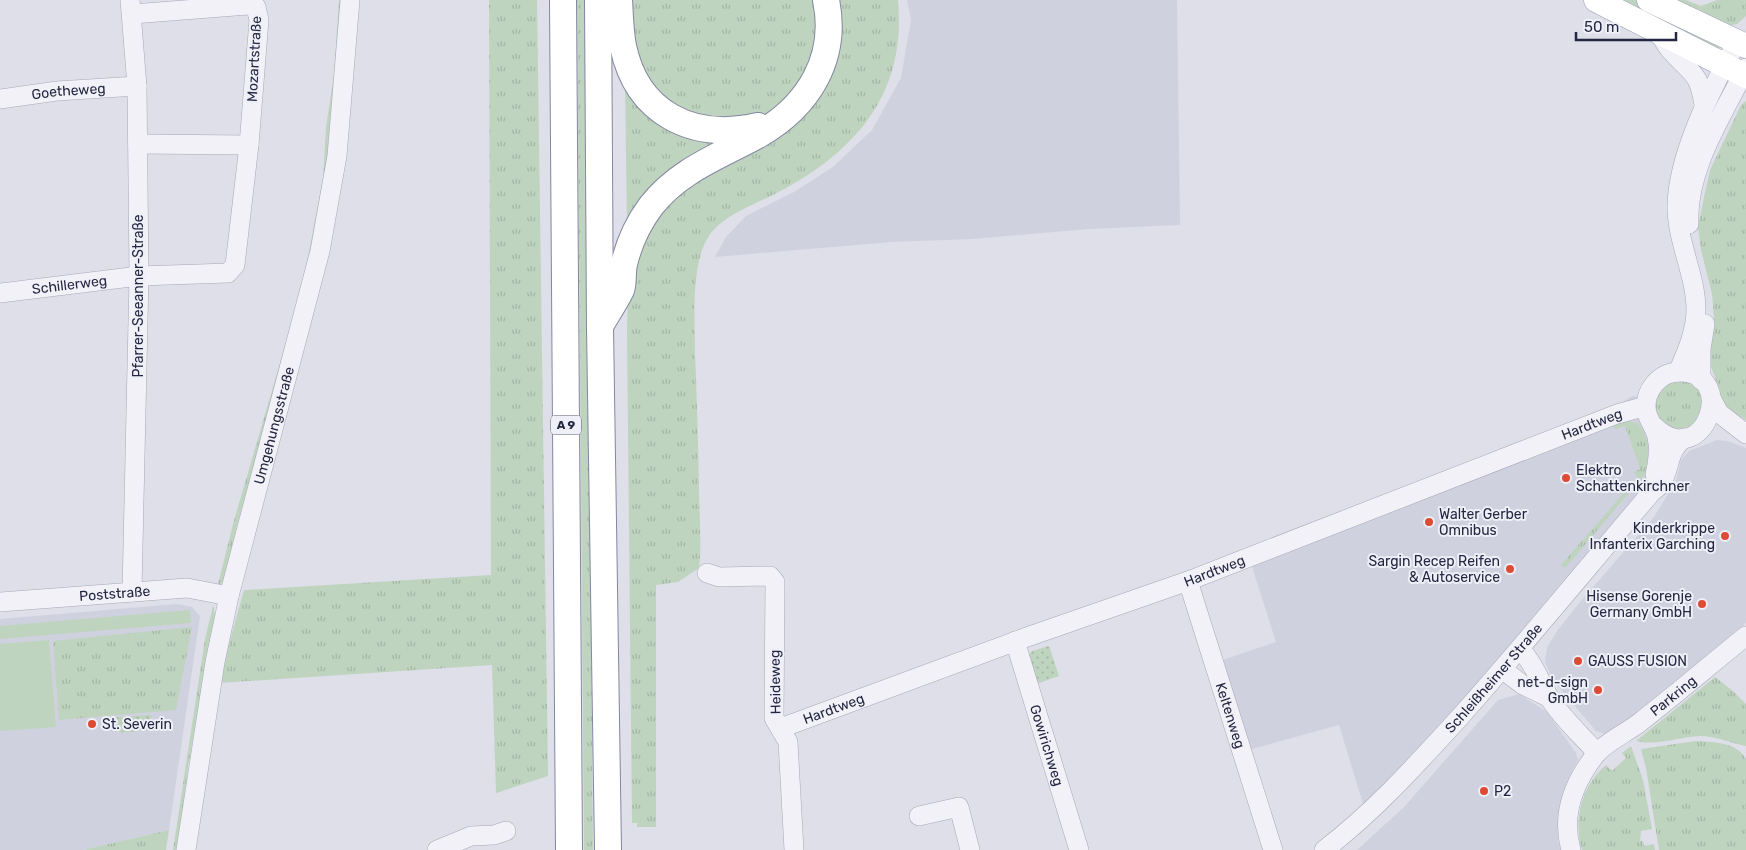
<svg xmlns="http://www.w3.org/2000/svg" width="1746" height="850" font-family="Rubik,sans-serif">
<defs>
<pattern id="grass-tufts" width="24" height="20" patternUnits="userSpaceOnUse" patternTransform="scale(1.25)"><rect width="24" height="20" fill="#bed4bf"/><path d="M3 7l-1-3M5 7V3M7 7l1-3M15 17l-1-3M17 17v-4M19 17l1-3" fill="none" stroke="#a3b6a5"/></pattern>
<pattern id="park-dots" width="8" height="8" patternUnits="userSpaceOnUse" patternTransform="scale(1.25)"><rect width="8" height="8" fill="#bed4bf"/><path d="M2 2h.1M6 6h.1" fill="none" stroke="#a3b6a5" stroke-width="1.8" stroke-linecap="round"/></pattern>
</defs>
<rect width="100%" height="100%" fill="#dedfe9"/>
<!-- built -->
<g fill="#d0d1df">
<polygon points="907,0 1177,0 1180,225 1089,229 972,239 892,242 715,257 726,237 746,216 794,192 833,167 872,130 901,78 911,20"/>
<polygon points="1632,396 1678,405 1650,495 1368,820 1339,725 1245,751 1217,662 1276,642 1248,554 1516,442 1545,434 1616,406"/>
<polygon points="1717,440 1727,441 1746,448 1746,623 1624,724 1605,734 1596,731 1552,679 1545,662 1547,648 1557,631 1580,602 1654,517 1676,481 1681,460 1689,451"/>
<polygon points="177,604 192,607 200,616 169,830 83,850 0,850 0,619"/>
<polygon points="1519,694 1547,712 1576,753 1578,760 1568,779 1559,810 1558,840 1561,850 1357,850 1404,807 1498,700"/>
</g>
<!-- grass -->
<g fill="url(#grass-tufts)">
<polygon points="339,0 344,0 339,75 312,263 237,525 224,581 217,588 233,524 296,308 307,262 323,178 326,128 334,74"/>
<polygon points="489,0 537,0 548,776 496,793 492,665 218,683 244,590 491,575"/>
<polygon points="577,0 586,0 593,850 584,850"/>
<polygon points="627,0 817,0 817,51 791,96 769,113 747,122 689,119 640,78"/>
<path d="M835 0H898C907 95 854 154 773 195 751 206 718 217 706 241 691 269 695 322 695 353 697 398 698 444 699 489 699 515 702 542 699 568L678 582 656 585V827H637V823H632L627 331 628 292 634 252 672 191 788 122Z"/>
<polygon points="1624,0 1635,0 1717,42 1721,45 1718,50"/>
<polygon points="1673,0 1686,0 1701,6 1717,0 1746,0 1746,16 1737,24 1729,26"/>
<polygon points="625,82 731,138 627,225"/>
<polygon points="1746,101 1746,420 1729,410 1720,399 1720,391 1709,361 1710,337 1714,318 1712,294 1701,250 1698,226 1710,170 1741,105"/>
<circle cx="1679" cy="405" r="24"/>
<polygon points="1624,420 1637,423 1642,428 1650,449 1645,474 1565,568 1561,565 1635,480 1637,476 1633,472 1640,469 1625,426 1616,429 1611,425"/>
<polygon points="213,606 215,614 188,767 178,850 173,850 205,639"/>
<polygon points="192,627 176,710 59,720 53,641"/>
<path d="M1715 677 1733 691 1746 704V746C1730 743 1716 736 1700 736 1678 737 1658 746 1636 741Z"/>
<path d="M1696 741C1713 742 1737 742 1746 759V850H1659L1646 768 1641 749Z"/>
<path d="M1631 746 1643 780 1652 829 1641 831 1640 841H1643L1644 846 1654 844 1655 850H1582C1573 820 1582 785 1606 765L1612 771 1626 758 1622 753Z"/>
<polygon points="169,830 166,850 83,850"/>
</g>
<!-- park -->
<g fill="url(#park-dots)">
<polygon points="1049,646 1059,676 1036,684 1027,657 1032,651"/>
<path d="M152 715C147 732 136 733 119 732L117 717Z"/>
</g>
<!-- garden -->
<g fill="#bed4bf">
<polygon points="190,610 191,623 0,639 0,626"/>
<polygon points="49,640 56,727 0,731 0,644"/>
</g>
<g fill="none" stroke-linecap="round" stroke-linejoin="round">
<!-- minor casing -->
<g stroke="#a6a8b7" stroke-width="20">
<g id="minor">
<polyline points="130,0 137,86 139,276 132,592"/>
<path d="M1658 31C1662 38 1666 46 1671 51 1691 74 1699 71 1704 105"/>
<path id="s1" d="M0 99 57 91 137 86"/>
<polyline points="138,144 249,145"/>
<path d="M1689 224C1686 169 1723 115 1746 68"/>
<path id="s2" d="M0 293 139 276 228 273 235 265 249 145 259 20 256 7 248 5 132 14"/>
<path d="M1678 372C1686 354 1696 331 1696 310 1696 276 1678 244 1677 209 1676 158 1713 86 1737 42"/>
<polyline points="1701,380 1701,349 1705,324"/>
<polyline points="1712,400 1719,413 1746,434"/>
<path d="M1654 426C1705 475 1740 370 1678 372 1659 373 1645 390 1646 409 1647 419 1655 427 1657 437 1660 449 1658 462 1655 475"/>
<polyline points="707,573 719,577 770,576 775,582 774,718 788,742 794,850"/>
<path id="s3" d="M1188 581 1273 850"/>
<path id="s4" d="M0 602 187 588 229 596"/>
<path id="s5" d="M1015 641 1079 850"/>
<path d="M1520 649C1534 663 1540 682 1550 699 1563 719 1581 735 1597 753"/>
<polyline points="1502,669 1523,685 1550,698"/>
<path id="s6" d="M781 728 1027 637 1188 581 1617 414 1639 408 1646 409"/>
<polyline points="919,816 959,807 970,850"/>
<path id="s7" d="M186 850 215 662 229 596 320 251 337 156 350 0"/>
<polyline points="437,850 471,836 494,835 506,831"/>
<path id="s8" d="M1324 850C1375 811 1416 765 1459 718 1525 644 1587 568 1651 493 1653 490 1658 488 1660 485 1671 471 1666 452 1684 438"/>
<path id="s9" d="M1571 850C1561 815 1574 782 1596 754 1606 742 1626 733 1639 723 1675 695 1710 665 1746 636"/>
</g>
</g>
<!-- major casing -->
<g stroke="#9c9fb6" stroke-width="25">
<g id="major">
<polyline points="1596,0 1746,76"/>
<polyline points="1649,0 1746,46"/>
</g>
</g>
<!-- highway casing -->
<g stroke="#8487a2" stroke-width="28">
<g id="highway">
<polyline points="563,0 569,850"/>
<polyline points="598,0 600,327 608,850"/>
<path d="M619 0C620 15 620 31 623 46 637 114 693 141 758 126"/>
<path d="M600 326C607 314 615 302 621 290 624 282 622 272 624 264 629 243 639 222 651 206 679 170 720 156 758 135 809 106 838 58 826 0"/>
</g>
</g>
<!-- minor -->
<use href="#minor" stroke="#f1f1f7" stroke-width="19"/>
<!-- major -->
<use href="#major" stroke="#fff" stroke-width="24"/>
<!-- highway -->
<use href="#highway" stroke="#fff" stroke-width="26"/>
</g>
<!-- markers -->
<g fill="#dd4b34" stroke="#eeeff7" stroke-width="2">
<circle cx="1566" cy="478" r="5"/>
<circle cx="1429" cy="522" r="5"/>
<circle cx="1725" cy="536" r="5"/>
<circle cx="1510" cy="569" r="5"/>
<circle cx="1702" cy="604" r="5"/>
<circle cx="1578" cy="661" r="5"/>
<circle cx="1598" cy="690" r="5"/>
<circle cx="92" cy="724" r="5"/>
<circle cx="1484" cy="791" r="5"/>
</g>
<g text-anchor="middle" stroke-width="4" stroke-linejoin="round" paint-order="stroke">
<!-- shield labels -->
<rect fill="#eeeff7" stroke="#616378" stroke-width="1" x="551" y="415.5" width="30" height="19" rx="4"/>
<g font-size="12" font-weight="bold" fill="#252742">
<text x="566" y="429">A 9</text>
</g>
<!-- street labels -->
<g font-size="14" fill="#252742" stroke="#eeeff7">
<text transform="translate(254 59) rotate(-87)" y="5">Mozartstraße</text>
<text dy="5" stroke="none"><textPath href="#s1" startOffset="69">Goetheweg</textPath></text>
<text dy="5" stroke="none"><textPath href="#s2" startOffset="70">Schillerweg</textPath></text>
<text transform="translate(138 296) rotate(-90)" y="5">Pfarrer-Seeanner-Straße</text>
<text dy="5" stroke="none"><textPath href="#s6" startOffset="866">Hardtweg</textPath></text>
<text dy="5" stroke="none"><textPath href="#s7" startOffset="434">Umgehungsstraße</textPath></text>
<text dy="5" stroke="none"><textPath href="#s6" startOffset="461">Hardtweg</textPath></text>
<text dy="5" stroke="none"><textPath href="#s4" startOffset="115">Poststraße</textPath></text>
<text dy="5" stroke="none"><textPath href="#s8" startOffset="242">Schleißheimer Straße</textPath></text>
<text transform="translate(775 682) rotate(-91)" y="5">Heideweg</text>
<text dy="5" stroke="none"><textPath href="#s9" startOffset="200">Parkring</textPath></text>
<text dy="5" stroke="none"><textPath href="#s6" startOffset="56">Hardtweg</textPath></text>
<text dy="5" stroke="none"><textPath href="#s3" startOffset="141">Keltenweg</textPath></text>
<text dy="5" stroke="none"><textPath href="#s5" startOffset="109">Gowirichweg</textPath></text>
</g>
<!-- poi labels -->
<g font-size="14" fill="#252742" stroke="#eeeff7" text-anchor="start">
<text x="1576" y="475">Elektro<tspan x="1576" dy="16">Schattenkirchner</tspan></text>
<text x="1439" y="519">Walter Gerber<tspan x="1439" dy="16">Omnibus</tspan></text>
<text x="1715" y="533" text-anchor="end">Kinderkrippe<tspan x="1715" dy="16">Infanterix Garching</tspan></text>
<text x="1500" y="566" text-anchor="end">Sargin Recep Reifen<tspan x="1500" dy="16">&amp; Autoservice</tspan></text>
<text x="1692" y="601" text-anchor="end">Hisense Gorenje<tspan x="1692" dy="16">Germany GmbH</tspan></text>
<text x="1588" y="666">GAUSS FUSION</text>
<text x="1588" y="687" text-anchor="end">net-d-sign<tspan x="1588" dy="16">GmbH</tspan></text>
<text x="102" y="729">St. Severin</text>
<text x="1494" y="796">P2</text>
</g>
</g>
<!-- scale -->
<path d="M1576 32v8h100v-8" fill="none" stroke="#252742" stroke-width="2.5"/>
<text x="1584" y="32" font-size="15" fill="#252742" stroke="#eeeff7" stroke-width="4" paint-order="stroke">50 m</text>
</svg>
